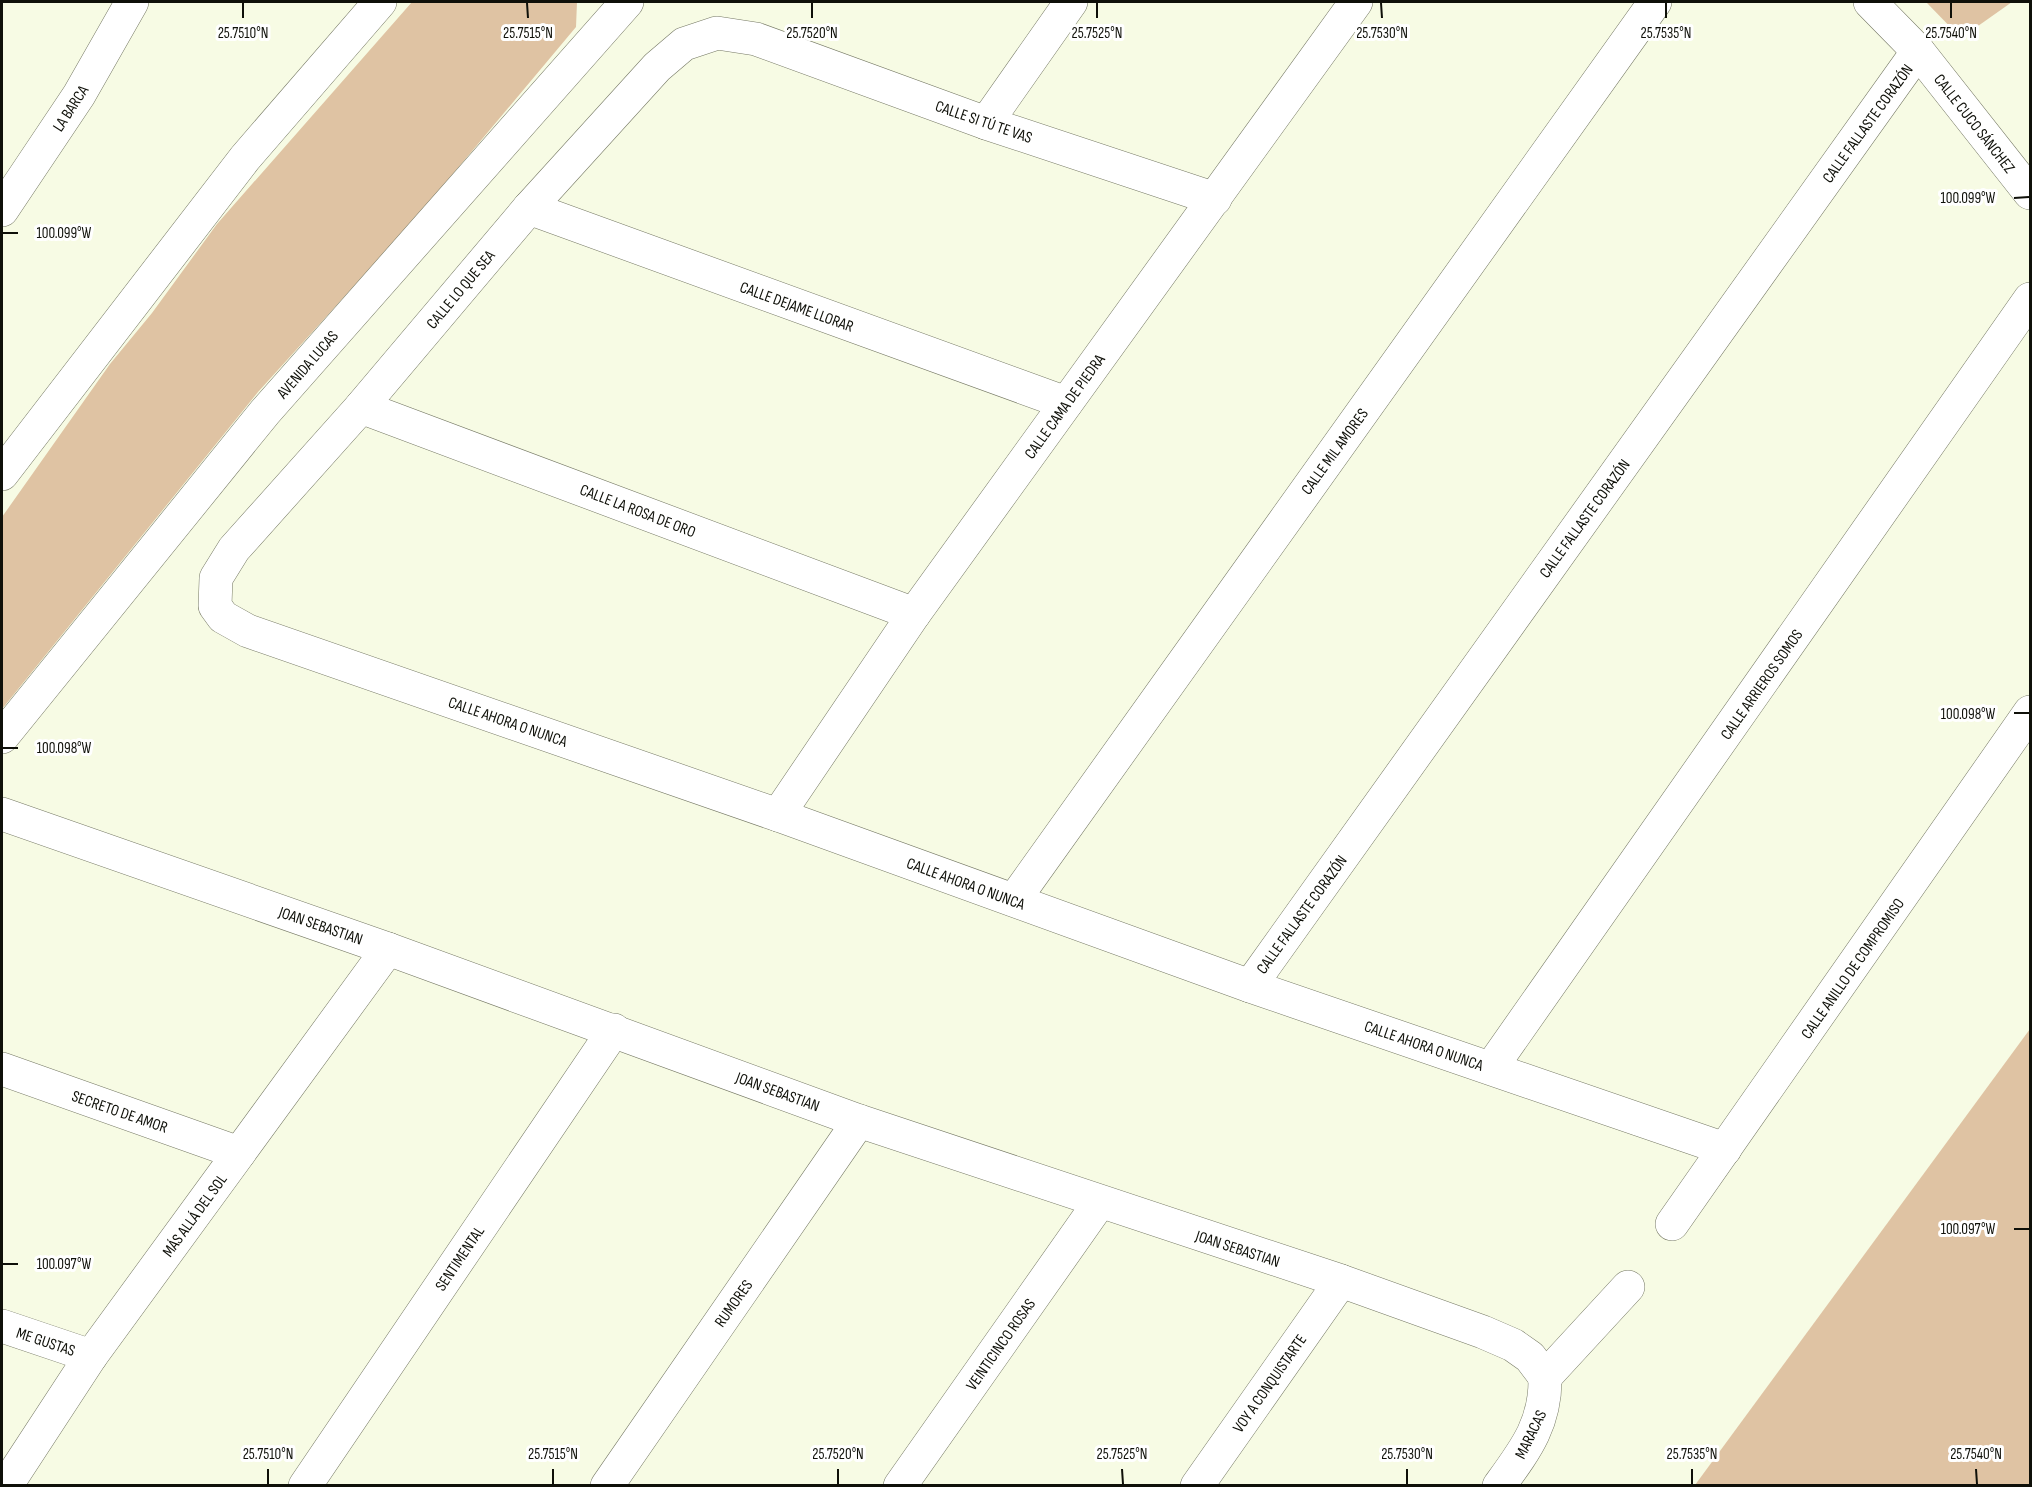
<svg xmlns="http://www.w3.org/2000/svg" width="2032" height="1487" font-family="'Sofia Sans Condensed',sans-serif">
<rect width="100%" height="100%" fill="#f7fbe4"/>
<!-- green -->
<g fill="#dfc3a3">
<polygon points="412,2 577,2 576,27 421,212 258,392 2,709 2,517 110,364 152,313 217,224"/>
<polygon points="1926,2 2012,2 1961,38"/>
<polygon points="2030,1029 2030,1485 1695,1485"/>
</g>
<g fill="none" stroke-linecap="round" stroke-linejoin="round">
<!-- minor casing -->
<g stroke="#767965" stroke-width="34">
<g id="minor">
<polyline points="1870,2 1918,51 2030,193"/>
<polyline points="986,123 1071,2"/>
<polyline points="1215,199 986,123 756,39 717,33 684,44 657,67 529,208 361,407 234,549 216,578 215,606 223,617 248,631 778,815 1250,986 1725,1149"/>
<polyline points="529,208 1066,403"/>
<polyline points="2,210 79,95 132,2"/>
<polyline points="361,407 914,614"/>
<polyline points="2,474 245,158 380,2"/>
<polyline points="2,737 265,412 627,2"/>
<polyline points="2,814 388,949 859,1121 1341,1281 1483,1332 1513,1345 1530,1357 1545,1377"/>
<polyline points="778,815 914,614 1356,2"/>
<polyline points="1014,900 1655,2"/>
<polyline points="1250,986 1918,51"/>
<polyline points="1491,1068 2030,299"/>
<polyline points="2,1069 239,1153"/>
<polyline points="1672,1224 2030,712"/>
<polyline points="2,1326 91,1356"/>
<polyline points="1545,1377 1628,1287"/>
<polyline points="6,1486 91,1356 388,949"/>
<polyline points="305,1486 614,1030"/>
<polyline points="607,1486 859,1121"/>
<polyline points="900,1486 1099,1203"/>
<polyline points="1197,1486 1341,1281"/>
<path d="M1499 1486C1526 1449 1546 1423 1545 1377"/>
</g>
</g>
<!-- minor -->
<use href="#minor" stroke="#fff" stroke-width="33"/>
</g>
<!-- ticks -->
<path fill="none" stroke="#0f1009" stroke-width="2" d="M243 3V18M527 3 528 18M812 3V18M1097 3V18M1381 3 1382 18M1666 3V18M1951 3V18M2014 198 2029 197M3 233H18M2014 713H2029M3 748H18M2014 1229H2029M3 1264H18M268 1469V1484M553 1469V1484M838 1469V1484M1122 1469 1123 1484M1407 1469V1484M1692 1469V1484M1976 1469 1977 1484"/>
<g text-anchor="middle" stroke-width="6" stroke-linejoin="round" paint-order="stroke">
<!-- street labels -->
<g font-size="16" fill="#0f1009" stroke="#fff">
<text transform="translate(70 108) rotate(-57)" y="6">LA BARCA</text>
<text transform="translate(984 121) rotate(19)" y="6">CALLE SI TÚ TE VAS</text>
<text transform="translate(1867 123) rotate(-54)" y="6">CALLE FALLASTE CORAZÓN</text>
<text transform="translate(1975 123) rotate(52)" y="6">CALLE CUCO SÁNCHEZ</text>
<text transform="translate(460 289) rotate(-50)" y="6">CALLE LO QUE SEA</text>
<text transform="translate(797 306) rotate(20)" y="6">CALLE DEJAME LLORAR</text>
<text transform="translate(307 364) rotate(-49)" y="6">AVENIDA LUCAS</text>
<text transform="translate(1064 406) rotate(-54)" y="6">CALLE CAMA DE PIEDRA</text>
<text transform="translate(1334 451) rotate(-54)" y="6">CALLE MIL AMORES</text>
<text transform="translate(638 510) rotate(21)" y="6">CALLE LA ROSA DE ORO</text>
<text transform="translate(1584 518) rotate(-54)" y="6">CALLE FALLASTE CORAZÓN</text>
<text transform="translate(1761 684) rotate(-55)" y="6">CALLE ARRIEROS SOMOS</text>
<text transform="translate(508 721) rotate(19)" y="6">CALLE AHORA O NUNCA</text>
<text transform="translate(966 883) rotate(20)" y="6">CALLE AHORA O NUNCA</text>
<text transform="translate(1301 914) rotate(-54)" y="6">CALLE FALLASTE CORAZÓN</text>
<text transform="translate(321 925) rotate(19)" y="6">JOAN SEBASTIAN</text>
<text transform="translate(1852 968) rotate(-55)" y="6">CALLE ANILLO DE COMPROMISO</text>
<text transform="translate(1424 1045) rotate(19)" y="6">CALLE AHORA O NUNCA</text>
<text transform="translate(778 1091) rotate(20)" y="6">JOAN SEBASTIAN</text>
<text transform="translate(120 1111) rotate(19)" y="6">SECRETO DE AMOR</text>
<text transform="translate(194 1215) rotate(-54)" y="6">MÁS ALLÁ DEL SOL</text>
<text transform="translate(1238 1248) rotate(18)" y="6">JOAN SEBASTIAN</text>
<text transform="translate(459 1258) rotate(-56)" y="6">SENTIMENTAL</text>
<text transform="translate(733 1303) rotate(-55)" y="6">RUMORES</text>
<text transform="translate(46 1341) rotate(18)" y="6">ME GUSTAS</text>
<text transform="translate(1000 1344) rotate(-55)" y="6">VEINTICINCO ROSAS</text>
<text transform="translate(1269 1383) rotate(-55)" y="6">VOY A CONQUISTARTE</text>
<text transform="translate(1530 1434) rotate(-64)" y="6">MARACAS</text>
</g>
</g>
<g font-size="15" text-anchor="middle" fill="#0f1009" stroke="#fff" stroke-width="6" stroke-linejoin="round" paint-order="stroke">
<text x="243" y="38">25.7510°N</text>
<text x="528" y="38">25.7515°N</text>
<text x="812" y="38">25.7520°N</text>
<text x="1097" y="38">25.7525°N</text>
<text x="1382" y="38">25.7530°N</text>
<text x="1666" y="38">25.7535°N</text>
<text x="1951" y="38">25.7540°N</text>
<text x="1968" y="203">100.099°W</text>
<text x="64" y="238">100.099°W</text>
<text x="1968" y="719">100.098°W</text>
<text x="64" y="753">100.098°W</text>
<text x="1968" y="1234">100.097°W</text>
<text x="64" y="1269">100.097°W</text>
<text x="268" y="1459">25.7510°N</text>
<text x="553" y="1459">25.7515°N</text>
<text x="838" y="1459">25.7520°N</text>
<text x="1122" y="1459">25.7525°N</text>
<text x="1407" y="1459">25.7530°N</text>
<text x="1692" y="1459">25.7535°N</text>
<text x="1976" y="1459">25.7540°N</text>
</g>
<!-- border -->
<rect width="2032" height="1487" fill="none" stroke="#0f1009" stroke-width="6"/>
</svg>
